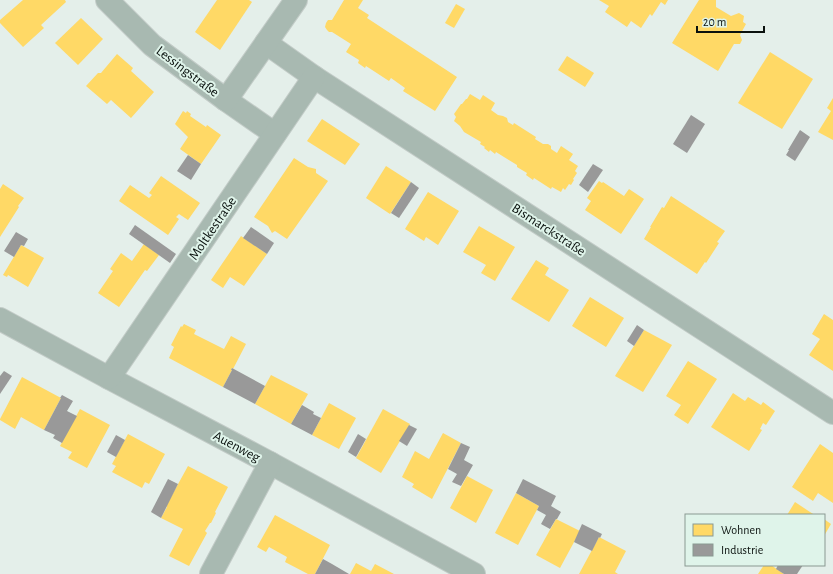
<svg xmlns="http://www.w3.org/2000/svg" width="833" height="574" font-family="'Alegreya Sans',sans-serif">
<rect width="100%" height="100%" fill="#e4efea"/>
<!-- homes -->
<g fill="#ffd966">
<polygon points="23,0 65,0 66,2 41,25 44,28 23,47 0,23 0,20"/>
<polygon points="217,0 249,0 252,2 220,50 195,32"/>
<polygon points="344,0 363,0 358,8 369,15 367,18 457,77 435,111 403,91 405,88 391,78 389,81 366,66 365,68 358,63 359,60 346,52 351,44 332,32 329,32 327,30 325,27 326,23 328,20 332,20"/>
<polygon points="599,0 668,0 665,5 661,2 652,16 650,14 641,28 631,21 627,27 605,12 609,6"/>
<polygon points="699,0 716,0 716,7 731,16 739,13 744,16 743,22 746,24 740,35 742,40 740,44 734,44 718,71 672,43"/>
<polygon points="456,4 465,9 454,28 445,23"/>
<polygon points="81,18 103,39 78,65 55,43"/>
<polygon points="770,52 813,79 782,129 738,103"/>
<polygon points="117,54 133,68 131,71 154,92 131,118 111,100 107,104 86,86 98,73 101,73"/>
<polygon points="567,56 594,73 585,87 558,70"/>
<polygon points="470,94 480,100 483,95 495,103 491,110 498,115 503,116 507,118 508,122 513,125 514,123 536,137 535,139 543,144 548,144 551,146 551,149 557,153 561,146 573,154 569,160 578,166 575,171 577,173 573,179 574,180 571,185 569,184 565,190 563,188 561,192 552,187 551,189 534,178 533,180 526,175 527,173 517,167 517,165 496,152 495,154 490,150 489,152 484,148 485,147 480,144 481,142 464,132 460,126 454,121 456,117 454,114 461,104 462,104 466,99 467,99"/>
<polygon points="833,98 833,140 818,132 831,111 827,108"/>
<polygon points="183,111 186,113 187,111 191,114 190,116 206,127 207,125 221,135 201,164 180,149 188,137 175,124"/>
<polygon points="322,119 360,144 345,165 307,141"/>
<polygon points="294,158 308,167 316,169 316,173 328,181 287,239 275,231 272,233 268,226 254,217"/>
<polygon points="386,166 411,182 390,214 366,198"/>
<polygon points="161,176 200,203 188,220 179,214 176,217 179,219 168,235 119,201 130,185 149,198 152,195 149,193"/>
<polygon points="599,181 602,183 603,182 624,196 629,189 644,199 621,234 585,210 591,201 587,198"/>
<polygon points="3,184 24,198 18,206 19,207 0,237 0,189"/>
<polygon points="428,192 459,211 438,245 426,237 424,241 405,229"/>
<polygon points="671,196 725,231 717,242 719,243 706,263 705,262 697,274 644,239 651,227 650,227 662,207 664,208"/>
<polygon points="479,226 515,247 495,281 481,273 486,265 463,252"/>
<polygon points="241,236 267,254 244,286 230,277 223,288 211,280"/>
<polygon points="144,244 159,255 147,271 145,270 119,307 98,293 113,271 110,269 121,253 132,261"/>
<polygon points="21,245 44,258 28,287 8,275 7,277 3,275"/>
<polygon points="536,260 549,268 545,275 569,290 549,322 511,299"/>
<polygon points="590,297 624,318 606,347 572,326"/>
<polygon points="824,314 833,320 833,371 809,355 820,339 812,334"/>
<polygon points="184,324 196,330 194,334 224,349 231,336 246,344 233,369 232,368 231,370 232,370 223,387 169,358 174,347 171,345 181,326 182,327"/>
<polygon points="644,330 672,345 643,392 615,376"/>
<polygon points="688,361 717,379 688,424 674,415 681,405 666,396"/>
<polygon points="271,375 308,394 291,424 255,404"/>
<polygon points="22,377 61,398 44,430 21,417 15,429 0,420 0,419"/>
<polygon points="733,393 745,401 748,397 761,405 763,402 775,411 766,425 763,423 760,429 762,430 749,451 711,427"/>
<polygon points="329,403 356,418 339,449 312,435"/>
<polygon points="80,409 110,425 87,468 68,458 72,452 60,446"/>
<polygon points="383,409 410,424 381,473 356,458"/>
<polygon points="443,433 461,443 432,499 412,487 414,484 402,477 415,451 429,459"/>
<polygon points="128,434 165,454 149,484 145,482 142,488 112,472 116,466 112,464"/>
<polygon points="820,444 833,453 833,503 818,493 813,501 792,487"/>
<polygon points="188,466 228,487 215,512 216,513 211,523 210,523 205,531 207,533 189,566 169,556 183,529 161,518 167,507 166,506"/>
<polygon points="467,476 493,490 476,523 450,508"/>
<polygon points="516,493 539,506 518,545 495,533"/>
<polygon points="795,502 810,512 815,515 787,515"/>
<polygon points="275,515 330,545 315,574 308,574 285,562 287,557 269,547 266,552 257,547"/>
<polygon points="556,519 580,531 560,568 536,555"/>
<polygon points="824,519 831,524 824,536"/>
<polygon points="599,537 626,551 615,572 618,574 579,574"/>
<polygon points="356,563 371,571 375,564 394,574 350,574"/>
<polygon points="764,565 771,565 784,574 758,574"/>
</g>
<!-- industry -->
<g fill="#999">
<polygon points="691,115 705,124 687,153 673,144"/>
<polygon points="800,130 810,137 795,161 786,155 789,150 788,150"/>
<polygon points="188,155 201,164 191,180 177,171"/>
<polygon points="593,164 603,170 588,192 579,185"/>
<polygon points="411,182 419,188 399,218 391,213"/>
<polygon points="135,225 176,254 170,263 129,234"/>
<polygon points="251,227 274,243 267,254 243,238"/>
<polygon points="16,232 28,239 24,246 21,245 14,257 4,251"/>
<polygon points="637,325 644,330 634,346 627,341"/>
<polygon points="232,368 265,386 255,404 223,387 232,370 231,370"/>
<polygon points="4,371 12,376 0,394 0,376"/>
<polygon points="62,395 73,401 67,411 77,416 62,443 53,438 55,435 44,430 61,398 60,398"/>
<polygon points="302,405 314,412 313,414 321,418 312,435 291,424"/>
<polygon points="409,425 417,429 407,446 399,441"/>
<polygon points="358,434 366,439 356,457 348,452"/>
<polygon points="116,435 125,440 116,457 107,452"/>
<polygon points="461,443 470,447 464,460 473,465 461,486 452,482 457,474 448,469"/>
<polygon points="168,479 178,484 161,518 151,512"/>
<polygon points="523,479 556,496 551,506 561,512 557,519 556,519 550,529 541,524 546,515 537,510 539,506 516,493"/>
<polygon points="582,524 602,534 600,538 599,537 592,551 574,542"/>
<polygon points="323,559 332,564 349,574 315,574"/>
<polygon points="778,565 803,565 797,574 784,574 776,569"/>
</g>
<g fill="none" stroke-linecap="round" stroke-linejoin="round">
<!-- minor casing -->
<g stroke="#c2cbc7" stroke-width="24">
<g id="minor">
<polyline points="107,0 152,45 226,100 275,134"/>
<polyline points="266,43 314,77 833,413"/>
<polyline points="226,100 296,0"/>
<polyline points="0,319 109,378 270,463 474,574"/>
<polyline points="109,378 314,77"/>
<polyline points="211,574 270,463"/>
</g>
</g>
<!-- minor -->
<use href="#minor" stroke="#a8b9b1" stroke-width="22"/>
</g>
<g text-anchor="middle" stroke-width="4" stroke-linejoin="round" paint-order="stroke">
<!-- street labels -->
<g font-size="14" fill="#0a110e" stroke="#dff4ea">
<text transform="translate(188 71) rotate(37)" y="5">Lessingstraße</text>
<text transform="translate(212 228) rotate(-56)" y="5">Moltkestraße</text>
<text transform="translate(549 229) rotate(33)" y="5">Bismarckstraße</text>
<text transform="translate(237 446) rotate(28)" y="5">Auenweg</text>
</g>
</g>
<!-- legend -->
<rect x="685" y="514" width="140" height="52" fill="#dff4ea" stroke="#8a9992"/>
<rect x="693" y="524" width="20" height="12" fill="#ffd966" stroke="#8a9992"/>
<text x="721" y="534" font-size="12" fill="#0a110e">Wohnen</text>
<rect x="693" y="544" width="20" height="12" fill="#999999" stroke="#8a9992"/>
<text x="721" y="554" font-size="12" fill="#0a110e">Industrie</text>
<!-- scale -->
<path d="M697 26v6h67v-6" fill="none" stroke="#0a110e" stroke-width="2"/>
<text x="703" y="26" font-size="12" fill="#0a110e" stroke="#dff4ea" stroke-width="3" paint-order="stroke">20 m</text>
</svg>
